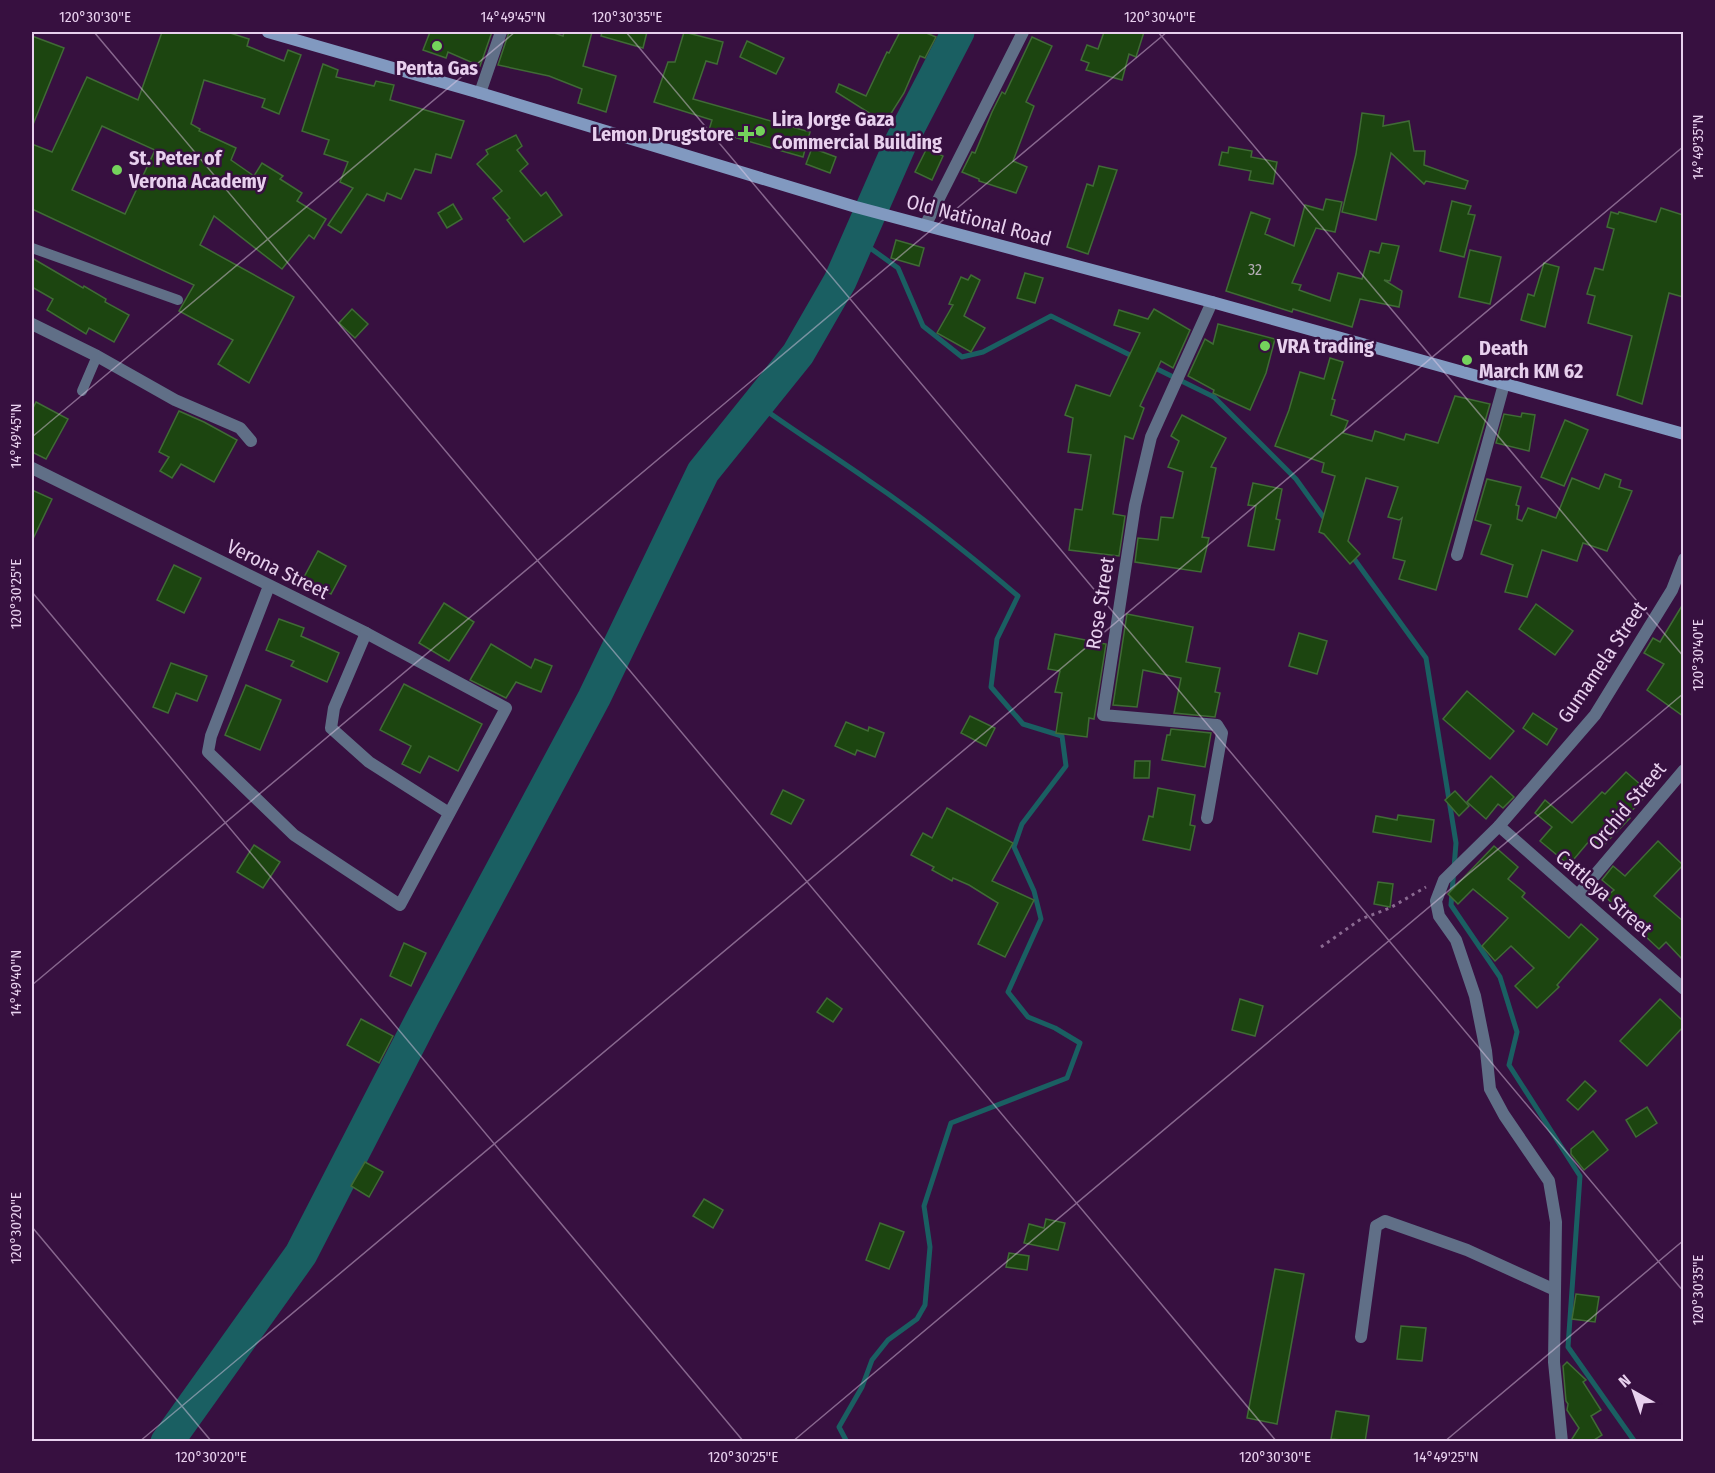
<svg xmlns="http://www.w3.org/2000/svg" width="1715" height="1473" font-family="'Fira Sans Condensed',sans-serif">
<rect width="100%" height="100%" fill="#371040"/>
<g fill="none" stroke-linecap="round" stroke-linejoin="round">
<!-- stream -->
<g stroke="#1a5f62" stroke-width="5">
<polyline points="859,240 898,268 923,326 962,357 983,352 1051,316 1134,357"/>
<polyline points="1153,367 1214,397 1296,479 1327,522"/>
<path d="M757 404C794 431 831 454 868 480 920 515 970 555 1018 596L997 639 991 687 1023 724 1062 736 1066 766 1022 824 1014 847 1034 891 1041 919 1008 992 1028 1017 1055 1028 1080 1043 1067 1078 951 1123 924 1206 930 1247 925 1305 917 1319 888 1340 872 1360 862 1387 839 1427 847 1442"/>
<polyline points="1352,556 1426,658 1456,843 1451,905 1500,977 1517,1032 1509,1065 1580,1176 1568,1347 1635,1442"/>
</g>
<!-- river -->
<polyline stroke="#1a5f62" stroke-width="33" points="167,1442 301,1254 424,1015 594,698 703,472 798,354 840,281 901,142 958,32"/>
</g>
<!-- building -->
<g fill="#1c4510" stroke="#406b36" stroke-width="1.5" fill-rule="evenodd">
<path d="M162 32H227L249 39 247 46 284 61 288 50 301 55 279 114 262 107 265 99 204 80 191 124 200 129 199 131 236 148 231 160 254 176 262 163 283 176 280 179 302 193 297 201 326 219 314 239 309 235 282 269 214 216 200 245 294 297 249 383 218 364 233 340 179 311 194 285 32 209V144L52 152 87 77 138 100ZM102 126 155 150 125 214 72 190Z"/>
<polygon points="430,32 492,32 480,66 448,52 446,58 423,50"/>
<polygon points="509,32 551,32 563,36 564,32 592,32 583,66 616,76 606,112 578,103 582,89 549,76 498,65"/>
<polygon points="602,32 647,32 643,48 601,36"/>
<polygon points="684,32 723,42 717,64 706,61 693,99 810,132 803,157 709,130 712,120 654,102 668,62 675,62"/>
<polygon points="900,32 924,32 936,37 925,58 920,56 904,93 885,123 836,92 839,84 866,96 887,52 889,53"/>
<polygon points="1104,32 1144,32 1136,57 1129,54 1122,80 1086,70 1089,63 1081,60 1087,45 1098,49"/>
<polygon points="32,36 64,48 32,127"/>
<polygon points="1032,37 1052,46 1026,102 1034,106 1013,161 1027,167 1016,193 979,181 979,179 962,172 972,152 975,153 992,112 1002,92 1005,94"/>
<polygon points="747,41 784,58 776,74 740,57"/>
<polygon points="323,64 338,70 336,77 374,86 376,81 394,85 390,100 464,121 451,158 436,154 431,173 415,169 401,199 387,193 384,201 367,194 341,233 328,225 353,188 340,182 348,162 324,154 329,140 302,131"/>
<polygon points="1362,113 1384,116 1383,126 1409,121 1414,151 1425,151 1424,165 1468,181 1465,189 1426,181 1424,184 1391,153 1376,220 1342,212 1356,154"/>
<polygon points="516,135 522,146 517,150 528,164 520,171 541,196 546,192 562,215 524,242 507,220 510,218 493,198 502,191 477,164 488,154 486,150"/>
<polygon points="1229,147 1252,151 1251,157 1277,162 1273,184 1249,180 1251,171 1219,165 1222,152 1228,153"/>
<polygon points="812,148 836,157 830,173 806,164"/>
<polygon points="927,148 943,156 932,180 915,172"/>
<polygon points="1099,166 1117,170 1088,254 1067,247 1087,184 1093,186"/>
<polygon points="1326,199 1342,202 1335,232 1316,228 1292,283 1301,285 1299,290 1330,301 1338,273 1362,279 1370,251 1379,253 1382,243 1399,246 1390,281 1384,280 1402,291 1399,307 1360,299 1352,327 1293,309 1292,312 1226,291 1251,212 1270,219 1265,234 1294,246 1305,205 1323,210"/>
<polygon points="1452,201 1471,206 1468,214 1475,215 1464,257 1440,251"/>
<polygon points="453,204 462,219 447,228 438,213"/>
<polygon points="1661,208 1683,215 1683,297 1669,293 1642,404 1617,395 1632,336 1588,323 1595,296 1587,294 1595,268 1603,270 1614,229 1607,227 1611,212 1618,214 1619,212 1656,222"/>
<polygon points="896,240 924,248 919,266 891,258"/>
<polygon points="1470,250 1501,257 1490,304 1459,297"/>
<polygon points="32,258 83,288 84,286 106,299 105,302 129,315 114,342 89,328 86,334 47,310 53,299 32,287"/>
<polygon points="1544,263 1559,267 1545,327 1521,320 1528,294 1534,296"/>
<polygon points="1025,273 1043,278 1035,303 1017,298"/>
<polygon points="971,275 980,280 964,316 985,328 971,352 937,333 953,305 949,304 961,277 968,280"/>
<polygon points="352,309 368,324 355,338 339,323"/>
<polygon points="1154,309 1190,330 1173,368 1161,361 1140,406 1144,408 1133,439 1125,436 1113,514 1125,516 1119,556 1069,550 1075,509 1082,510 1091,455 1068,452 1073,418 1065,415 1076,385 1110,396 1140,333 1114,325 1119,310 1148,319"/>
<polygon points="1218,324 1275,339 1266,373 1250,410 1213,393 1214,390 1188,376 1205,339 1213,344"/>
<polygon points="1330,358 1343,362 1332,399 1335,400 1331,415 1348,421 1343,433 1372,441 1375,431 1404,440 1406,434 1438,443 1455,396 1490,404 1436,590 1399,579 1405,561 1393,558 1402,518 1399,520 1388,517 1398,487 1366,478 1348,541 1360,554 1350,564 1324,534 1319,532 1335,476 1322,472 1324,463 1275,446 1289,410 1300,372 1324,379"/>
<polygon points="36,402 68,419 46,459 32,452 32,410"/>
<polygon points="179,411 204,422 237,440 214,482 181,464 172,478 160,471 169,457 159,452"/>
<polygon points="1522,413 1535,415 1529,451 1496,443 1504,414 1521,417"/>
<polygon points="1182,415 1226,438 1211,467 1216,468 1202,537 1209,538 1201,572 1135,562 1138,538 1158,540 1161,517 1173,518 1183,472 1168,467 1179,441 1171,436"/>
<polygon points="1565,420 1588,430 1564,486 1541,477"/>
<polygon points="1605,474 1621,480 1619,487 1632,491 1607,551 1583,543 1577,561 1542,550 1527,597 1505,592 1513,565 1481,554 1491,525 1475,520 1487,479 1521,487 1516,505 1519,506 1517,519 1522,521 1528,508 1556,518 1572,478 1599,489"/>
<polygon points="1253,483 1282,489 1276,519 1280,520 1274,550 1248,546 1256,506 1248,505"/>
<polygon points="32,490 52,499 32,541"/>
<polygon points="318,551 346,566 331,594 303,579"/>
<polygon points="174,565 201,578 184,613 157,600"/>
<polygon points="444,603 474,622 449,661 419,643"/>
<polygon points="1536,604 1573,631 1555,655 1519,629"/>
<polygon points="1683,604 1683,716 1647,690 1664,664 1644,653 1653,638 1660,642"/>
<polygon points="1127,614 1193,627 1186,662 1220,668 1215,692 1220,693 1215,717 1174,713 1181,678 1143,670 1137,707 1113,705"/>
<polygon points="279,619 304,628 301,636 339,653 327,682 291,666 294,661 266,650"/>
<polygon points="1299,633 1327,641 1317,674 1289,666"/>
<polygon points="1055,634 1106,644 1094,719 1089,718 1087,737 1056,733 1062,693 1055,692 1060,671 1048,669"/>
<polygon points="491,644 531,668 535,659 552,666 541,692 516,682 506,698 470,680"/>
<polygon points="171,663 207,676 197,701 176,693 168,713 153,707"/>
<polygon points="404,684 482,724 458,771 429,756 420,773 402,764 411,746 380,730"/>
<polygon points="246,685 281,700 260,750 225,735"/>
<polygon points="1467,691 1514,731 1490,759 1443,719"/>
<polygon points="1533,713 1557,729 1547,745 1523,728"/>
<polygon points="970,716 995,728 986,746 961,733"/>
<polygon points="846,722 868,731 869,727 884,733 875,757 857,750 855,755 835,746"/>
<polygon points="1171,729 1211,733 1205,767 1162,760 1167,735 1170,735"/>
<polygon points="1135,761 1150,761 1149,778 1134,778"/>
<polygon points="1626,772 1649,792 1627,816 1630,818 1600,849 1590,840 1569,865 1540,841 1552,827 1535,813 1545,800 1572,823 1602,792 1605,794"/>
<polygon points="1491,776 1514,797 1503,808 1498,804 1486,819 1467,802"/>
<polygon points="1158,788 1195,795 1190,825 1195,826 1190,850 1143,840 1149,816 1153,817"/>
<polygon points="783,790 804,800 791,824 771,814"/>
<polygon points="1455,791 1469,806 1459,816 1445,800"/>
<polygon points="947,808 1013,843 992,881 1034,900 1005,957 978,944 998,903 969,885 953,878 952,881 932,870 934,867 911,855 923,833 932,838"/>
<polygon points="1398,815 1434,820 1431,842 1373,832 1376,816 1397,820"/>
<polygon points="1658,841 1683,865 1654,896 1683,921 1683,960 1666,942 1659,949 1630,922 1606,897 1614,890 1602,880 1613,866 1625,876"/>
<polygon points="254,845 280,862 263,888 237,872"/>
<polygon points="1494,846 1518,867 1508,879 1525,893 1522,897 1569,938 1581,924 1598,939 1557,985 1559,987 1537,1008 1515,986 1534,968 1511,946 1495,961 1482,946 1508,918 1473,889 1458,904 1448,894"/>
<polygon points="1378,882 1393,884 1390,907 1374,904"/>
<polygon points="404,943 426,953 411,986 390,976"/>
<polygon points="827,998 842,1009 833,1022 817,1012"/>
<polygon points="1240,999 1263,1006 1255,1036 1232,1030"/>
<polygon points="1660,999 1683,1021 1683,1027 1647,1066 1620,1041"/>
<polygon points="361,1019 393,1036 379,1063 347,1045"/>
<polygon points="1585,1081 1596,1091 1578,1110 1567,1100"/>
<polygon points="1647,1107 1657,1123 1636,1137 1626,1120"/>
<polygon points="1593,1131 1608,1150 1584,1170 1571,1154 1571,1149"/>
<polygon points="365,1162 383,1172 369,1197 351,1186"/>
<polygon points="704,1199 723,1210 713,1228 693,1216"/>
<polygon points="1046,1219 1065,1223 1058,1250 1024,1243 1029,1224 1044,1228"/>
<polygon points="880,1223 904,1232 889,1269 866,1260"/>
<polygon points="1009,1253 1029,1256 1027,1270 1006,1267"/>
<polygon points="1275,1269 1304,1274 1277,1424 1247,1418"/>
<polygon points="1576,1294 1599,1297 1595,1322 1572,1319"/>
<polygon points="1401,1326 1426,1328 1422,1361 1397,1359"/>
<polygon points="1567,1362 1586,1380 1583,1382 1601,1410 1591,1416 1602,1435 1591,1442 1570,1442 1579,1428 1567,1410 1568,1404 1566,1401 1563,1366"/>
<polygon points="1336,1411 1369,1416 1365,1442 1331,1439"/>
</g>
<g fill="none" stroke-linecap="round" stroke-linejoin="round">
<!-- path -->
<polyline stroke="#8a6a91" stroke-width="3" stroke-dasharray="3 4.5" stroke-linecap="butt" points="1321,947 1361,919 1390,908 1426,887"/>
<!-- service -->
<g stroke="#606f87" stroke-width="10">
<polyline points="32,248 178,300"/>
<polyline points="82,391 97,356"/>
</g>
<!-- minor -->
<g stroke="#606f87" stroke-width="12">
<polyline points="480,93 501,32"/>
<polyline points="925,226 1023,32"/>
<polyline points="32,324 97,356 175,400 240,428 251,441"/>
<polyline points="32,468 366,633 506,708 400,905 294,835 208,752 211,736 269,586"/>
<polyline points="1457,555 1504,384"/>
<polyline points="366,633 334,708 331,728 369,762 449,813"/>
<polyline points="1207,818 1222,733 1217,725 1103,715 1135,505 1151,437 1212,302"/>
<polyline points="1499,826 1684,989"/>
<polyline points="1578,895 1684,770"/>
<polyline points="1361,1337 1376,1226 1385,1221 1467,1250 1555,1290"/>
<polyline points="1562,1442 1554,1362 1556,1222 1549,1181 1504,1115 1490,1089 1486,1051 1475,996 1456,940 1439,916 1436,901 1444,880 1499,826 1595,715 1672,590 1684,559"/>
</g>
<!-- secondary -->
<polyline stroke="#8199c0" stroke-width="12" points="268,32 480,93 856,207 1212,302 1684,434"/>
</g>
<!-- ticks -->
<path fill="none" stroke="#e8d0ee" stroke-width="1.5" stroke-opacity="0.45" d="M94 32 1277 1442M626 32 1684 1292M1158 32 1684 657M32 437 515 32M32 592 744 1442M32 985 1167 32M32 1227 212 1442M139 1442 1684 146M792 1442 1684 693M1444 1442 1684 1240"/>
<!-- markers -->
<g fill="#74d25c" stroke="#371040" stroke-width="2">
<circle cx="437" cy="46" r="6"/>
<circle cx="760" cy="131" r="6"/>
<path d="M743 125h6v6h6v6h-6v6h-6v-6h-6v-6h6z"/>
<circle cx="117" cy="170" r="6"/>
<circle cx="1265" cy="346" r="6"/>
<circle cx="1467" cy="360" r="6"/>
</g>
<g text-anchor="middle" stroke-width="5" stroke-linejoin="round" paint-order="stroke">
<!-- number labels -->
<g font-size="16" fill="#b5adb6">
<text x="1255" y="275">32</text>
</g>
<!-- poi labels -->
<g font-size="20" font-weight="bold" fill="#e8d0ee" stroke="#371040" text-anchor="start">
<text x="437" y="75" text-anchor="middle">Penta Gas</text>
<text x="772" y="126">Lira Jorge Gaza<tspan x="772" dy="23">Commercial Building</tspan></text>
<text x="734" y="141" text-anchor="end">Lemon Drugstore</text>
<text x="129" y="165">St. Peter of<tspan x="129" dy="23">Verona Academy</tspan></text>
<text x="1277" y="353">VRA trading</text>
<text x="1479" y="355">Death<tspan x="1479" dy="23">March KM 62</tspan></text>
</g>
<!-- street labels -->
<g font-size="20" fill="#e8d0ee" stroke="#371040">
<text transform="translate(979 220) rotate(15)" y="7">Old National Road</text>
<text transform="translate(278 569) rotate(26)" y="7">Verona Street</text>
<text transform="translate(1100 603) rotate(-81)" y="7">Rose Street</text>
<text transform="translate(1602 662) rotate(-56)" y="7">Gumamela Street</text>
<text transform="translate(1627 806) rotate(-50)" y="7">Orchid Street</text>
<text transform="translate(1604 893) rotate(41)" y="7">Cattleya Street</text>
</g>
</g>
<!-- border -->
<rect width="1715" height="1473" fill="none" stroke="#371040" stroke-width="66"/>
<!-- north arrow -->
<g transform="translate(1634 1392) rotate(320)" stroke="#371040" stroke-width="4.5" paint-order="stroke">
<path d="M0-4.5L10 22L0 15L-10 22Z" fill="#e8d0ee"/>
<text y="-9" font-size="16" font-weight="bold" text-anchor="middle" fill="#e8d0ee">N</text>
</g>
<rect x="33" y="33" width="1649" height="1407" fill="none" stroke="#e8d0ee" stroke-width="2"/>
<g font-size="15" text-anchor="middle" fill="#e8d0ee">
<text x="95" y="22">120°30'30"E</text>
<text x="513" y="22">14°49'45"N</text>
<text x="627" y="22">120°30'35"E</text>
<text x="1160" y="22">120°30'40"E</text>
<text transform="translate(1698 147) rotate(-90)" y="5">14°49'35"N</text>
<text transform="translate(16 436) rotate(-90)" y="5">14°49'45"N</text>
<text transform="translate(16 594) rotate(-90)" y="5">120°30'25"E</text>
<text transform="translate(1698 655) rotate(-90)" y="5">120°30'40"E</text>
<text transform="translate(16 983) rotate(-90)" y="5">14°49'40"N</text>
<text transform="translate(16 1228) rotate(-90)" y="5">120°30'20"E</text>
<text transform="translate(1698 1290) rotate(-90)" y="5">120°30'35"E</text>
<text x="211" y="1462">120°30'20"E</text>
<text x="743" y="1462">120°30'25"E</text>
<text x="1275" y="1462">120°30'30"E</text>
<text x="1446" y="1462">14°49'25"N</text>
</g>
</svg>
